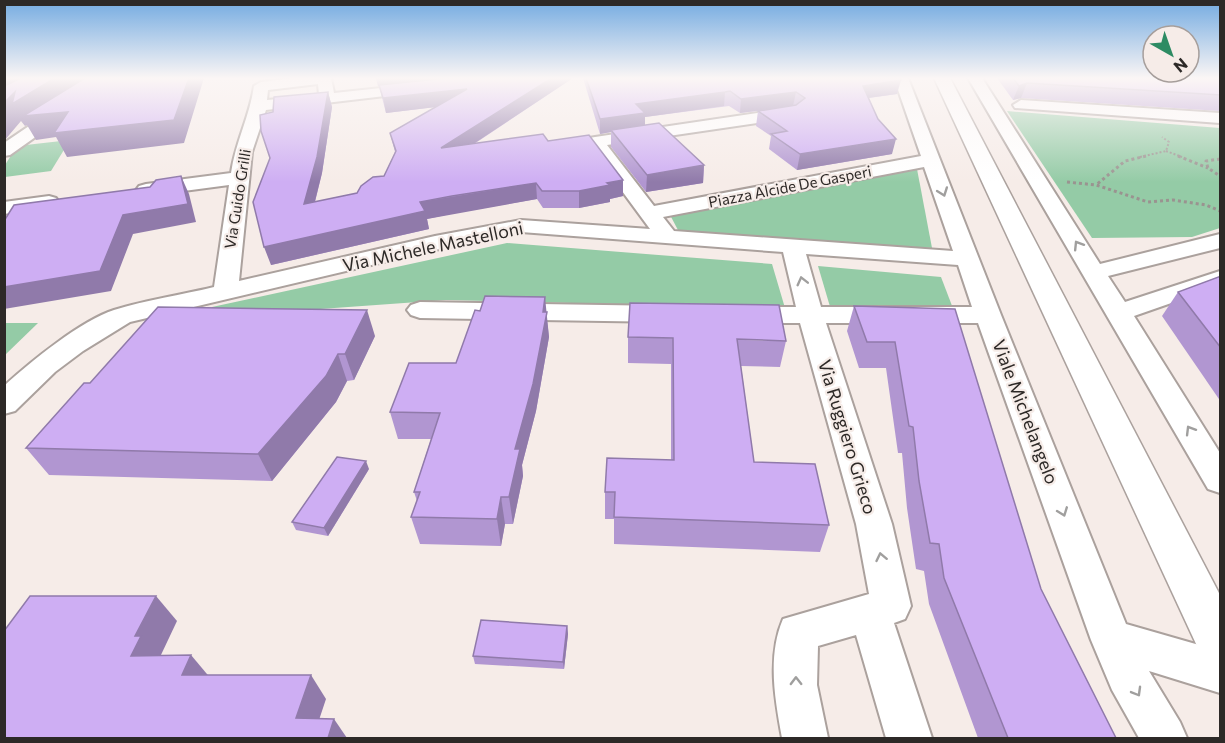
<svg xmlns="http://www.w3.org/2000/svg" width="1225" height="743" font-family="Commissioner,sans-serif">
<rect width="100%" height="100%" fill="#f6ece8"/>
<!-- green -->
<g fill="#94cba6">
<polygon points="1007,111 1220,128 1220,228 1192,237 1092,238"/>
<polygon points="70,140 51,171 5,177 5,165 17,146"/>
<polygon points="917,169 932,248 679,232 669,213"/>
<polygon points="507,243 772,264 785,308 446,300 209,317 212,307"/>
<polygon points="818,266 941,277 954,311 831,310"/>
<polygon points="5,323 38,323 5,355"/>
</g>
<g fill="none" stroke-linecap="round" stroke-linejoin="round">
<!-- street casing -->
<g stroke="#aba19d" stroke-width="4">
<g id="street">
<polygon points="108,78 125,78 72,111 10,155 4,156 4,143 60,105"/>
<path d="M294 78H331L334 93 419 84 426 88 419 92 266 110 252 152 239 281 435 236 521 220 650 229 586 142 589 138 595 137 792 108 800 113 792 118 607 145 654 206 921 156 894 78H908L1001 315 1126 624 1220 651V693L1149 671 1180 722 1187 738H1139L1112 690 1091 640 978 323H826L892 524 911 606 905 619 894 623 932 738H886L856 635 818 646 817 685 828 738H782C775 700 767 656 783 619L869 594 856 524 800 323H741L732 320 728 315 732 310 741 307H796L783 252 521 232 435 250 130 322 83 351 55 372 15 411 4 414V386C30 362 82 320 114 310 146 300 181 295 214 287L229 185 146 196 139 194 136 190 139 186 146 184 231 173C235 143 250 116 254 86L261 82ZM318 84 319 95 267 100 268 90ZM924 167 953 251 674 231 663 217ZM806 254 958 265 972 307H821Z"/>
<polygon points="968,78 982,78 1100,264 1220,234 1220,248 1108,276 1125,302 1220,271 1220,286 1134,316 1220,453 1220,493 1208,489"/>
<polygon points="1021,100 1220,113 1220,123 1015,108 1013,105"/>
<polygon points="49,196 56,198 59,202 56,206 4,214 4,202"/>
<polygon points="420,302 668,306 677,309 681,314 677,319 668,322 420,318 411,315 407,310 411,305"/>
</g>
</g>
<!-- secondary casing -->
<g stroke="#aba19d" stroke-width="3">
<polygon id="secondary" points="934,78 950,78 1220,595 1220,666 1203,659"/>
</g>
<!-- path-far1 -->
<g stroke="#9a9390" stroke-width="2" stroke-dasharray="2 2" stroke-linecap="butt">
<polyline points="1166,151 1182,157"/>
<polyline points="1140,157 1166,151 1169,142 1162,137"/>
</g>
<!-- path -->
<g stroke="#9a9390" stroke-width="3" stroke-dasharray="3 3" stroke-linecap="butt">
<polyline points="1146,156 1125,161 1096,185 1148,202 1173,200 1206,205 1220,211"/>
<polyline points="1178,156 1208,168"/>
<polyline points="1220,159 1206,161 1208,168 1220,176"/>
<polyline points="1067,182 1096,185"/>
</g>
<!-- street -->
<use href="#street" fill="#fff" fill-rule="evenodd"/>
<!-- secondary -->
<use href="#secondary" fill="#fff" fill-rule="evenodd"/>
</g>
<!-- wall -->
<g fill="#b196d1">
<polygon points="376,78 573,78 474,144 548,141 623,196 610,199 610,202 579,208 543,208 537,199 455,213 427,219 429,229 271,265 270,158 273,112 328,92 332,107 322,173 315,202 357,193 384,176 395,152 390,133 436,107 386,113 379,86 378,86"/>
<polygon points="583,78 900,78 897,94 869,98 892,154 797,170 769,149 771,136 756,126 758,111 740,113 729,106 645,117 645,125 704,165 703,183 646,192 611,147 611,132 600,134"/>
<polygon points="997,78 1221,78 1221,112 1220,111 1021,98 1013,100"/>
<polygon points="1221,276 1221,402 1162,316 1178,292"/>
<polygon points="854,306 955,309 1041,589 1116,738 978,738 929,604 924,571 916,569 907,508 902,453 898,453 886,368 859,368 847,331"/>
<polygon points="546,312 549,337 536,411 522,465 523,476 513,524 505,524 501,546 420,544 411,517 417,501 414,492 431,439 398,439 390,412 456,363"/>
<polygon points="375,336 354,380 347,381 336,402 272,481 49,475 26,448 90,383"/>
<polygon points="628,337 786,341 780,367 741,366 754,462 829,525 820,552 614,544 614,519 605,519 605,492 671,460 671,364 628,363"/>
<polygon points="369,469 328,536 296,530 292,522"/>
<polygon points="567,626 568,634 564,669 475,664 473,656"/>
</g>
<!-- shaded-wall -->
<g fill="#907aaa">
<polygon points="4,78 46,78 48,82 55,78 204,78 184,143 67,157 56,137 36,140 27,125 25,126 21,121 4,141"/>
<polygon points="376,78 454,78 378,86"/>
<polygon points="552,78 573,78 443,164 441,148"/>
<polygon points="901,80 897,94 860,99 863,86"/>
<polygon points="1027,83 1021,98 1013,100 1019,86"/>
<polygon points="467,89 469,103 386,113 383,98"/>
<polygon points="328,92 332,107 322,173 310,221 304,204"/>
<polygon points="725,92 724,106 645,117 645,127 611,130 611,132 600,134 600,119 636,104"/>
<polygon points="796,92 793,106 740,113 741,99"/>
<polygon points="896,139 892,154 797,170 800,154"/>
<polygon points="704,165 703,183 646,192 647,175"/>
<polygon points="181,176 189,194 196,222 133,234 111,291 4,309 4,287 123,215"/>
<polygon points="623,180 623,196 610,199 610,202 579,208 579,191 607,183"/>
<polygon points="536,183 537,199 427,219 429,229 271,265 264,247 420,202"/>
<polygon points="545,297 549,337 536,411 522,465 523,476 513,524 509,497 515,449"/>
<polygon points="367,310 375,336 354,380 345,354"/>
<polygon points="338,354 347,381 336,402 272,481 258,454"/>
<polygon points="366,461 369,469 328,536 324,528"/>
<polygon points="501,497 505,524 501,546 497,519"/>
<polygon points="156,596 177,621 160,657 131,656 135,636"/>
<polygon points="567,626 568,634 564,669 563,662"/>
<polygon points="191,655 212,680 182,675"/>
<polygon points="311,675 326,699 313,738 296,718"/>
<polygon points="334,719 347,738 328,738"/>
</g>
<!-- building -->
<g fill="#ceaef3" stroke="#907aaa" stroke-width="1.5">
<polygon points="21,78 55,78 12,104 15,92 4,103 4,86"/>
<polygon points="85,78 189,78 174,120 54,133 68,112 23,116"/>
<polygon points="447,78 552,78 441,148 543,134 548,141 589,135 623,180 607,183 610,185 579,191 542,191 536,183 452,196 420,202 425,211 264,247 253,202 270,158 261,131 260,115 273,112 274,97 328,92 317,157 304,204 357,193 361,186 373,177 384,176 396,151 390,133 467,89 383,98 379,85"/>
<polygon points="586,78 900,78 901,80 863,86 878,119 896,139 800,154 771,134 787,131 758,111 796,105 805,98 796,92 741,99 730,91 725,92 636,104 645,113 600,119"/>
<polygon points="1013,78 1221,78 1221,95 1027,83 1019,86"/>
<polygon points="659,123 704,165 647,175 611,130"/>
<polygon points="181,176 188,204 123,215 100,271 4,287 4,221 14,205 150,187 156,180"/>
<polygon points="1221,276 1221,348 1178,292"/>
<polygon points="485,296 545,297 543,312 547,312 533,384 515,449 520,449 509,497 501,497 497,519 411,517 420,492 414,492 440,413 390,412 409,363 456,363 475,310 480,311"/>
<polygon points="630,303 779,305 786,341 737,339 754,462 815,464 829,525 614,517 615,492 605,492 607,458 674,460 673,338 628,337"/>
<polygon points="854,306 955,309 1041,589 1116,738 1008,738 944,578 939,544 930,543 919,481 913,427 909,426 895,342 867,342"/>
<polygon points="158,307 367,310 345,354 338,354 326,376 258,454 26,448 84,383 90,383"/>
<polygon points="337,457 366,461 324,528 292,522"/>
<polygon points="30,596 156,596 135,636 141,636 131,656 191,655 182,675 311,675 296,718 334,719 328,738 4,738 4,631"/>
<polygon points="481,620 567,626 563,662 473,656"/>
</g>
<!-- one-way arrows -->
<defs><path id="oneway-chevron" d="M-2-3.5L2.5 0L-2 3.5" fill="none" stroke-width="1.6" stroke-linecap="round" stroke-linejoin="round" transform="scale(1.5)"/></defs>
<g stroke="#a09f9e">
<use href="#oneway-chevron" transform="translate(943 192) rotate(70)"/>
<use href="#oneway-chevron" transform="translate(1078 245) rotate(-122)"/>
<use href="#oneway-chevron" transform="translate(802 281) rotate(-104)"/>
<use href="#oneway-chevron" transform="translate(1190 430) rotate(-121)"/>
<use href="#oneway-chevron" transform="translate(1063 512) rotate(69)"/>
<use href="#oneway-chevron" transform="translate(881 557) rotate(-102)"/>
<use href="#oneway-chevron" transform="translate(796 681) rotate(-91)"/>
<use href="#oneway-chevron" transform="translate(1137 692) rotate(60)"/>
</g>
<!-- sky -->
<linearGradient id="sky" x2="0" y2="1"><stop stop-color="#74abe1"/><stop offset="0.43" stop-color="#fbf6f5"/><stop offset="1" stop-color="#fbf6f5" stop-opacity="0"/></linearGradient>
<rect width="1225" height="182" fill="url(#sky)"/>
<g text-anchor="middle" stroke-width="4.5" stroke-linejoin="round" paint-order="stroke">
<!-- far-street labels -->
<g font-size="15" fill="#2d2927" stroke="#f6ece8">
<text transform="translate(790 187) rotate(-11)" y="5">Piazza Alcide De Gasperi</text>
<text transform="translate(238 199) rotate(-81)" y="5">Via Guido Grilli</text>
</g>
<!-- street labels -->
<g font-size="18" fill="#2d2927" stroke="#f6ece8">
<text transform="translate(433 247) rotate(-12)" y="6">Via Michele Mastelloni</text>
<text transform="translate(1025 412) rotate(69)" y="6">Viale Michelangelo</text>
<text transform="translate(847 437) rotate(73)" y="6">Via Ruggiero Grieco</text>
</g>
</g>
<!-- border -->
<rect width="1225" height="743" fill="none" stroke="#2d2927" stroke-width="12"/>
<!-- north arrow -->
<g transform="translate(1171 54) rotate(140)"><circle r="28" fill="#f6ece8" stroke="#a69e9b" stroke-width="1.5"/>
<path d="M0-4.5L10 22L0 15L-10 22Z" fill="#2d8b63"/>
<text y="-9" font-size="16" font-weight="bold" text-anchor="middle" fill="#2d2927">N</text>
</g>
</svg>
